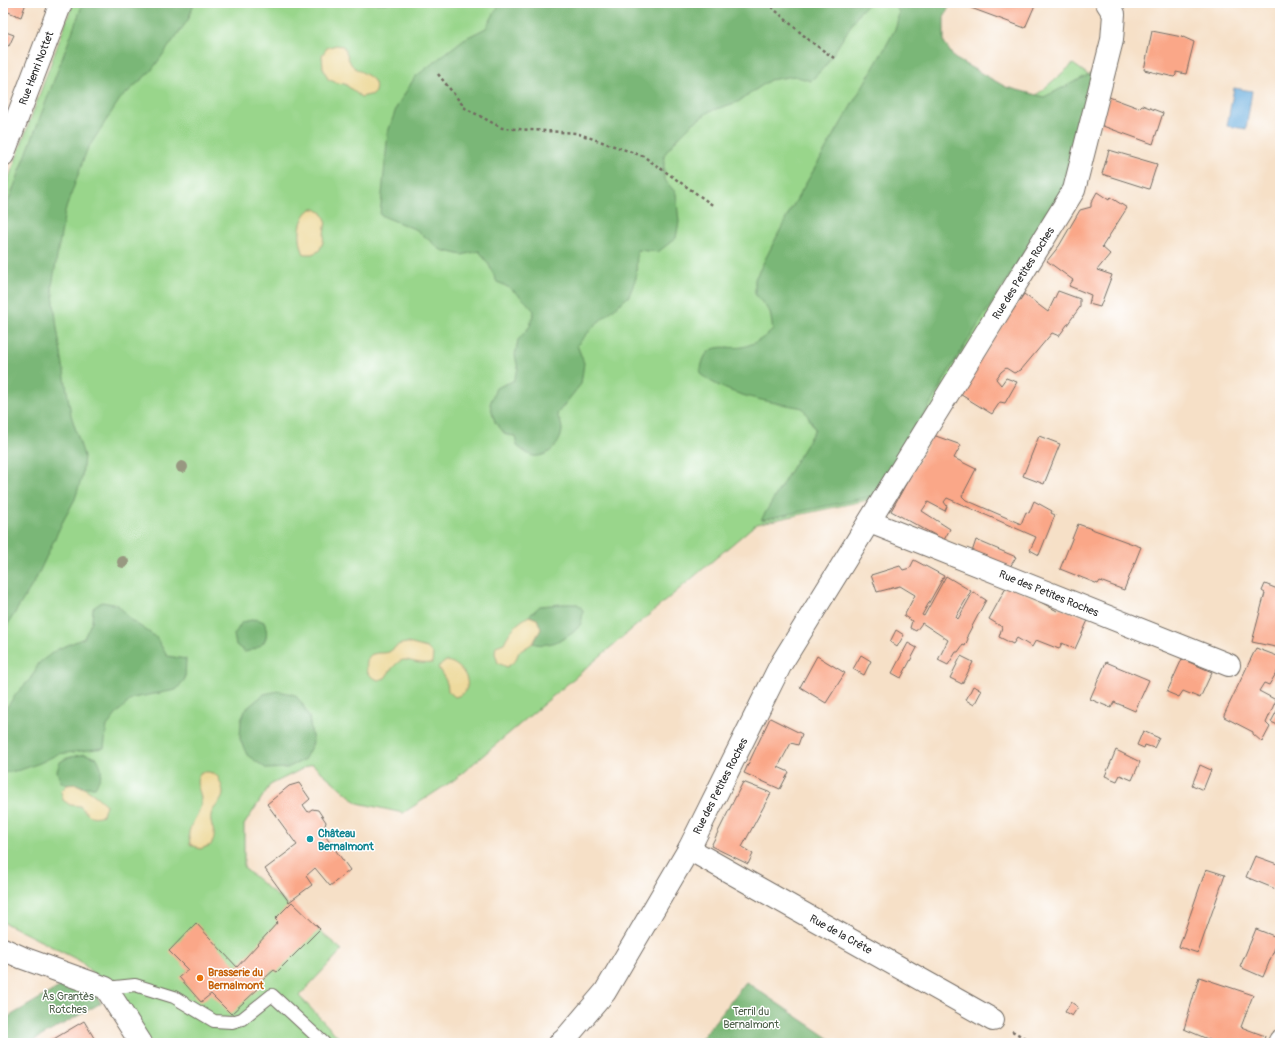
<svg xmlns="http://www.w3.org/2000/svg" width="1283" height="1046" font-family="Pangolin,sans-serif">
<rect width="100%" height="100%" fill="#fff"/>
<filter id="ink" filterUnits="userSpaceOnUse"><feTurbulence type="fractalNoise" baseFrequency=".025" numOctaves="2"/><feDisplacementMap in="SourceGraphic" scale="8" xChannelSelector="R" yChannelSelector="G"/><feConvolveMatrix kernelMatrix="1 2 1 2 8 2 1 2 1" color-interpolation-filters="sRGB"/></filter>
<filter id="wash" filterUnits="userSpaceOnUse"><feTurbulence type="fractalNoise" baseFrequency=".012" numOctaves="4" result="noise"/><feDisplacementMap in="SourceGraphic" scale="16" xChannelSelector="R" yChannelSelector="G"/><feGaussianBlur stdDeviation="0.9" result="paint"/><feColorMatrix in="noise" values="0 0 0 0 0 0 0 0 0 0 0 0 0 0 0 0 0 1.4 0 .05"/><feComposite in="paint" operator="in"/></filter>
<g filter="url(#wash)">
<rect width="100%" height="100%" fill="#f6e0c7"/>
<!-- green -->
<polygon fill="#99d68b" stroke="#62805b" points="73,3 940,3 927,31 979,99 1027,103 1073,64 1097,81 1071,190 877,498 756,524 454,780 403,813 358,803 312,764 270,785 244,825 244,868 342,950 299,996 344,1043 145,1043 108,988 80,961 3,922 3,194"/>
<!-- forest -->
<g fill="#7ab777" stroke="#527151">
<polygon points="83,3 194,3 188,20 151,71 120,99 87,150 65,211 52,286 57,328 71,415 84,456 82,477 75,499 62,523 36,579 3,632 3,216"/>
<path d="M500 3H869L859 13 826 65 811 81 794 76 770 80 738 102 710 111 692 124 675 141 664 155V179L676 193 679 222 676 238 658 252 637 250 636 278 629 296 596 324 577 345 584 363 581 384 557 414C558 418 562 424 562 429 562 443 548 458 533 456 527 454 522 450 517 446L515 436 506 435 495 422 490 404 496 388 513 381 518 369 515 355 518 340 530 326 534 311C523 298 513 288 497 282L489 265 479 251 462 255 441 250 417 230 380 215 388 132 397 106 415 77 464 39 486 28Z"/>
<path d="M893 3H951L944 17V42L954 58 1006 87 1044 97 1092 73 1097 81 1066 187 955 361 878 495 761 520 815 429 803 408C767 401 730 397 700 374 701 369 702 361 705 356 715 341 733 351 746 346 756 343 765 337 773 330L770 312 755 294V279L791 209 886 46 896 27 899 12Z"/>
<polygon points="102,602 118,605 131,620 156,637 167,656 186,659 185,679 176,690 133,698 119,711 107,726 104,748 58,754 40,763 20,770 3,773 3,712 17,693 31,678 39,663 56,650 84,638 92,621 93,608"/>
<path d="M561 604H578L583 610C583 614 582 619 581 623 574 637 547 649 533 643L541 629 537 619 529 616 540 606Z"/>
<path d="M257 619 264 622C271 639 263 648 245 652L236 645 234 635 242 622Z"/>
<polygon points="279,691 295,695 302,703 309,717 313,743 304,760 287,768 267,769 247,755 240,739 241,720 246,709 264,694"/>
<path d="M85 754 97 758C104 770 102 776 95 787H84L76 784 67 785 60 781 57 771 60 762 67 758Z"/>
<polygon points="746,982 836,1043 698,1043"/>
<polygon points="66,983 93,990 101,1003 29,1043 3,1043 3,1020"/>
</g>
<!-- sand -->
<g fill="#eeda9e" stroke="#8c8264">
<path d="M336 45 343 46C346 51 348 59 351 64 359 75 382 75 374 94L361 97 345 84 337 83 328 79 323 68 322 55 327 48Z"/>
<path d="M311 209H316L322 213 326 220 323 242 319 251 312 254H304C298 241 297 219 311 209Z"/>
<path d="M529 616 537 619 541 629 533 643 519 652 515 661 507 667 498 663 495 653 496 646 504 643C510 630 517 623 529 616Z"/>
<path d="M408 643 427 648 433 654 432 663C404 666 406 647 385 678L378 680C374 678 370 676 368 673 365 667 367 655 373 654 378 652 384 654 389 652 398 646 396 644 408 643Z"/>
<path d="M446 661C464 663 479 691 455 697L448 691C448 680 443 677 438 667Z"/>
<path d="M201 772H209L217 775C219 780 223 787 223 793 223 802 213 806 211 815 209 828 219 831 211 845L200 849 190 844C190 840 188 836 189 832 192 820 202 812 201 799 200 788 193 783 201 772Z"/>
<path d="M76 784C86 788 98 797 106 805L103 815C90 819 88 815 80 806L70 805 63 800 61 791 67 785Z"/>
</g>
<!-- water -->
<polygon fill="#66acdd" stroke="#486c84" points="1234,88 1252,91 1246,129 1227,126"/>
<g id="blocks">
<!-- building -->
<g fill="#faa788">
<polygon points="3,3 26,3 21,17 3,10"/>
<polygon points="973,3 1029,3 1035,5 1025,28 971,8"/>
<polygon points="3,31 14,35 9,46 3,43"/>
<polygon points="1152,31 1182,37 1182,38 1183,37 1194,42 1186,74 1176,72 1176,75 1174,77 1144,70"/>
<polygon points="1109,97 1139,108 1142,105 1163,113 1153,144 1100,125"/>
<polygon points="1109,150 1157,164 1149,189 1102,174"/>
<polygon points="1097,192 1109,200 1110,197 1127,208 1102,247 1110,254 1097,270 1112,275 1100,307 1089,304 1091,295 1069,286 1073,280 1047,261 1059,246 1080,210 1091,207 1091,203"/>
<polygon points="1058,291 1080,299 1080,307 1059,336 1052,333 1021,370 1014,373 1006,368 1001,372 996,379 1001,385 1006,378 1017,382 1005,403 1000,402 992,414 958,393 1024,294 1048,312"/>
<polygon points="933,435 961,445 954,458 976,469 962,496 966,500 1021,524 1026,512 1029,513 1034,501 1052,511 1051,513 1055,515 1039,555 1030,550 1036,537 947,498 944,502 947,506 945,511 928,502 922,511 950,529 944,540 891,511"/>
<polygon points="1039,436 1060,444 1044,484 1023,476"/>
<polygon points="1078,524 1141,547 1124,590 1100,581 1098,584 1060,569"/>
<polygon points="976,540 1016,557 1010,567 972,552"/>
<polygon points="914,560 944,576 922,615 924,616 946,576 971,591 956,617 958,619 973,592 986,600 967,636 968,639 965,646 963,645 958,652 956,652 948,665 938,660 948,640 922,623 916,631 910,628 912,621 904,616 915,595 900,586 877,592 871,575 900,566 903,570 910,568"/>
<polygon points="1265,584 1280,590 1280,648 1252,642 1265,593 1262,591"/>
<polygon points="1007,586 1024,593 1057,611 1060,608 1089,618 1075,649 1062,643 1059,649 1036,640 1032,647 1017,638 1013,644 999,637 1002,627 989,619"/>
<polygon points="896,630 904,635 897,647 890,642"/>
<polygon points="908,643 917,648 901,678 892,673"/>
<polygon points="1256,648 1280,657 1280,667 1269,685 1264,683 1259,691 1276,700 1266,723 1270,727 1262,742 1253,734 1253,732 1224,717 1224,715"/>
<polygon points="861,655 871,661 864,675 853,669"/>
<polygon points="817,656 845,673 826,703 800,687"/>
<polygon points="961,656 973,662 962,684 950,678"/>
<polygon points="1182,659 1212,672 1200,698 1183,691 1179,697 1167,692"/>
<polygon points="1106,662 1149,680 1135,711 1114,702 1111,708 1090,699"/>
<polygon points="973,686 982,690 974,705 966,700"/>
<polygon points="1280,705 1280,726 1271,722"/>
<polygon points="770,718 802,734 798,745 791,743 778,767 789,772 780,789 744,773"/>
<polygon points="1143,731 1159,738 1154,748 1145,745 1144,748 1137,745"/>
<polygon points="1116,750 1140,762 1132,780 1120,775 1117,781 1105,776"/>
<polygon points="1200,765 1211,770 1203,790 1192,785"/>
<polygon points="743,782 771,793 742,847 753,854 748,864 711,846"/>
<polygon points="299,783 310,799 303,805 308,812 312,809 318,810 326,822 323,833 350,870 330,886 315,868 306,876 312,885 289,902 265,869 297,845 267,804 289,786"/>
<polygon points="1255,856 1280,865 1280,885 1278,890 1246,877"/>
<polygon points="1206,869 1225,875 1198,953 1179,947"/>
<polygon points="292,902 320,929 277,972 274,970 257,985 259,988 231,1014 211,994 201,1002 179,977 188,970 169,951 196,923 237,967 278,922 275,919"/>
<polygon points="1256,929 1279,938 1263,977 1240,967"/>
<polygon points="1199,977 1253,995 1241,1027 1265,1036 1263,1043 1217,1043 1184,1029"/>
<polygon points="1071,1002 1078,1007 1072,1016 1065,1012"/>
<polygon points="84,1021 97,1043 47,1043"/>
</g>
</g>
</g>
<g filter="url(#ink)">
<use href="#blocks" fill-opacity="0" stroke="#726a62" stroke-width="1"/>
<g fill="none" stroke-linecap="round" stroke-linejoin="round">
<!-- service casing -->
<g stroke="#726a62" stroke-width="14">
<polyline id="service" points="106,988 135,985 174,997 214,1021 232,1022 242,1019 272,995 324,1043"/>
</g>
<!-- minor casing -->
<g stroke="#726a62" stroke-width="24">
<g id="minor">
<polyline points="3,155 61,3"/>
<polyline points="870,522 1229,665"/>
<polyline points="689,849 993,1020"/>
<polyline points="3,949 23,958 106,988 141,1043"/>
<polyline points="560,1043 565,1039 605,992 689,849 781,664 1074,190 1112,40 1114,14 1107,3"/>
<polyline points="1279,1043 1280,1041"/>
</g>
</g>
<!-- path -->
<g stroke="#726a62" stroke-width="2.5" stroke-dasharray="3 3" stroke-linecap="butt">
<polyline points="767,3 810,41 834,58"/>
<polyline points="438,74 465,108 502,128 576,133 643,156 714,206"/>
<polyline points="1012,1031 1034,1043"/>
</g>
<!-- service -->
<use href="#service" stroke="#fff" stroke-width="12"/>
<!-- minor -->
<use href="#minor" stroke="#fff" stroke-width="22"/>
</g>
<!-- trees -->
<g fill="#989881">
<circle cx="182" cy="467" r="6"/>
<circle cx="123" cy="562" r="6"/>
</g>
</g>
<!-- markers -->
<circle fill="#0f9aa8" stroke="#fff" stroke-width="1.5" cx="310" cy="839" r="4"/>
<circle fill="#e8710a" stroke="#fff" stroke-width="1.5" cx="200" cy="978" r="4"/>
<g text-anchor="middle" stroke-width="3" stroke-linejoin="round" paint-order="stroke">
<!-- street labels -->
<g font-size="11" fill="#2b2b2b" stroke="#fff">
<text transform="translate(36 68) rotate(-69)" y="4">Rue Henri Nottet</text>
<text transform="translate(1023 273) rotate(-58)" y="4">Rue des Petites Roches</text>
<text transform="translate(1049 593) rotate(22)" y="4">Rue des Petites Roches</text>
<text transform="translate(720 786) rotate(-63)" y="4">Rue des Petites Roches</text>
<text transform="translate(841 934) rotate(29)" y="4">Rue de la Crête</text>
</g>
<!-- culture labels -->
<g font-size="11" font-weight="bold" fill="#0d838f" stroke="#fff" text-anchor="start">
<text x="318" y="837">Château<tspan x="318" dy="13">Bernalmont</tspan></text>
</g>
<!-- food labels -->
<g font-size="11" font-weight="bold" fill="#c56008" stroke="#fff" text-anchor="start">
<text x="208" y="976">Brasserie du<tspan x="208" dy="13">Bernalmont</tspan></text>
</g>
<!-- park labels -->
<g font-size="11" fill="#4c5e48" stroke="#fff">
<text x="68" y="1000">Ås Grantès<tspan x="68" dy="13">Rotches</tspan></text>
<text x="751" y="1015">Terril du<tspan x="751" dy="13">Bernalmont</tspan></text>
</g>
</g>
<!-- margin -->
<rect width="1283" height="1046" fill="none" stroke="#fff" stroke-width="16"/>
</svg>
